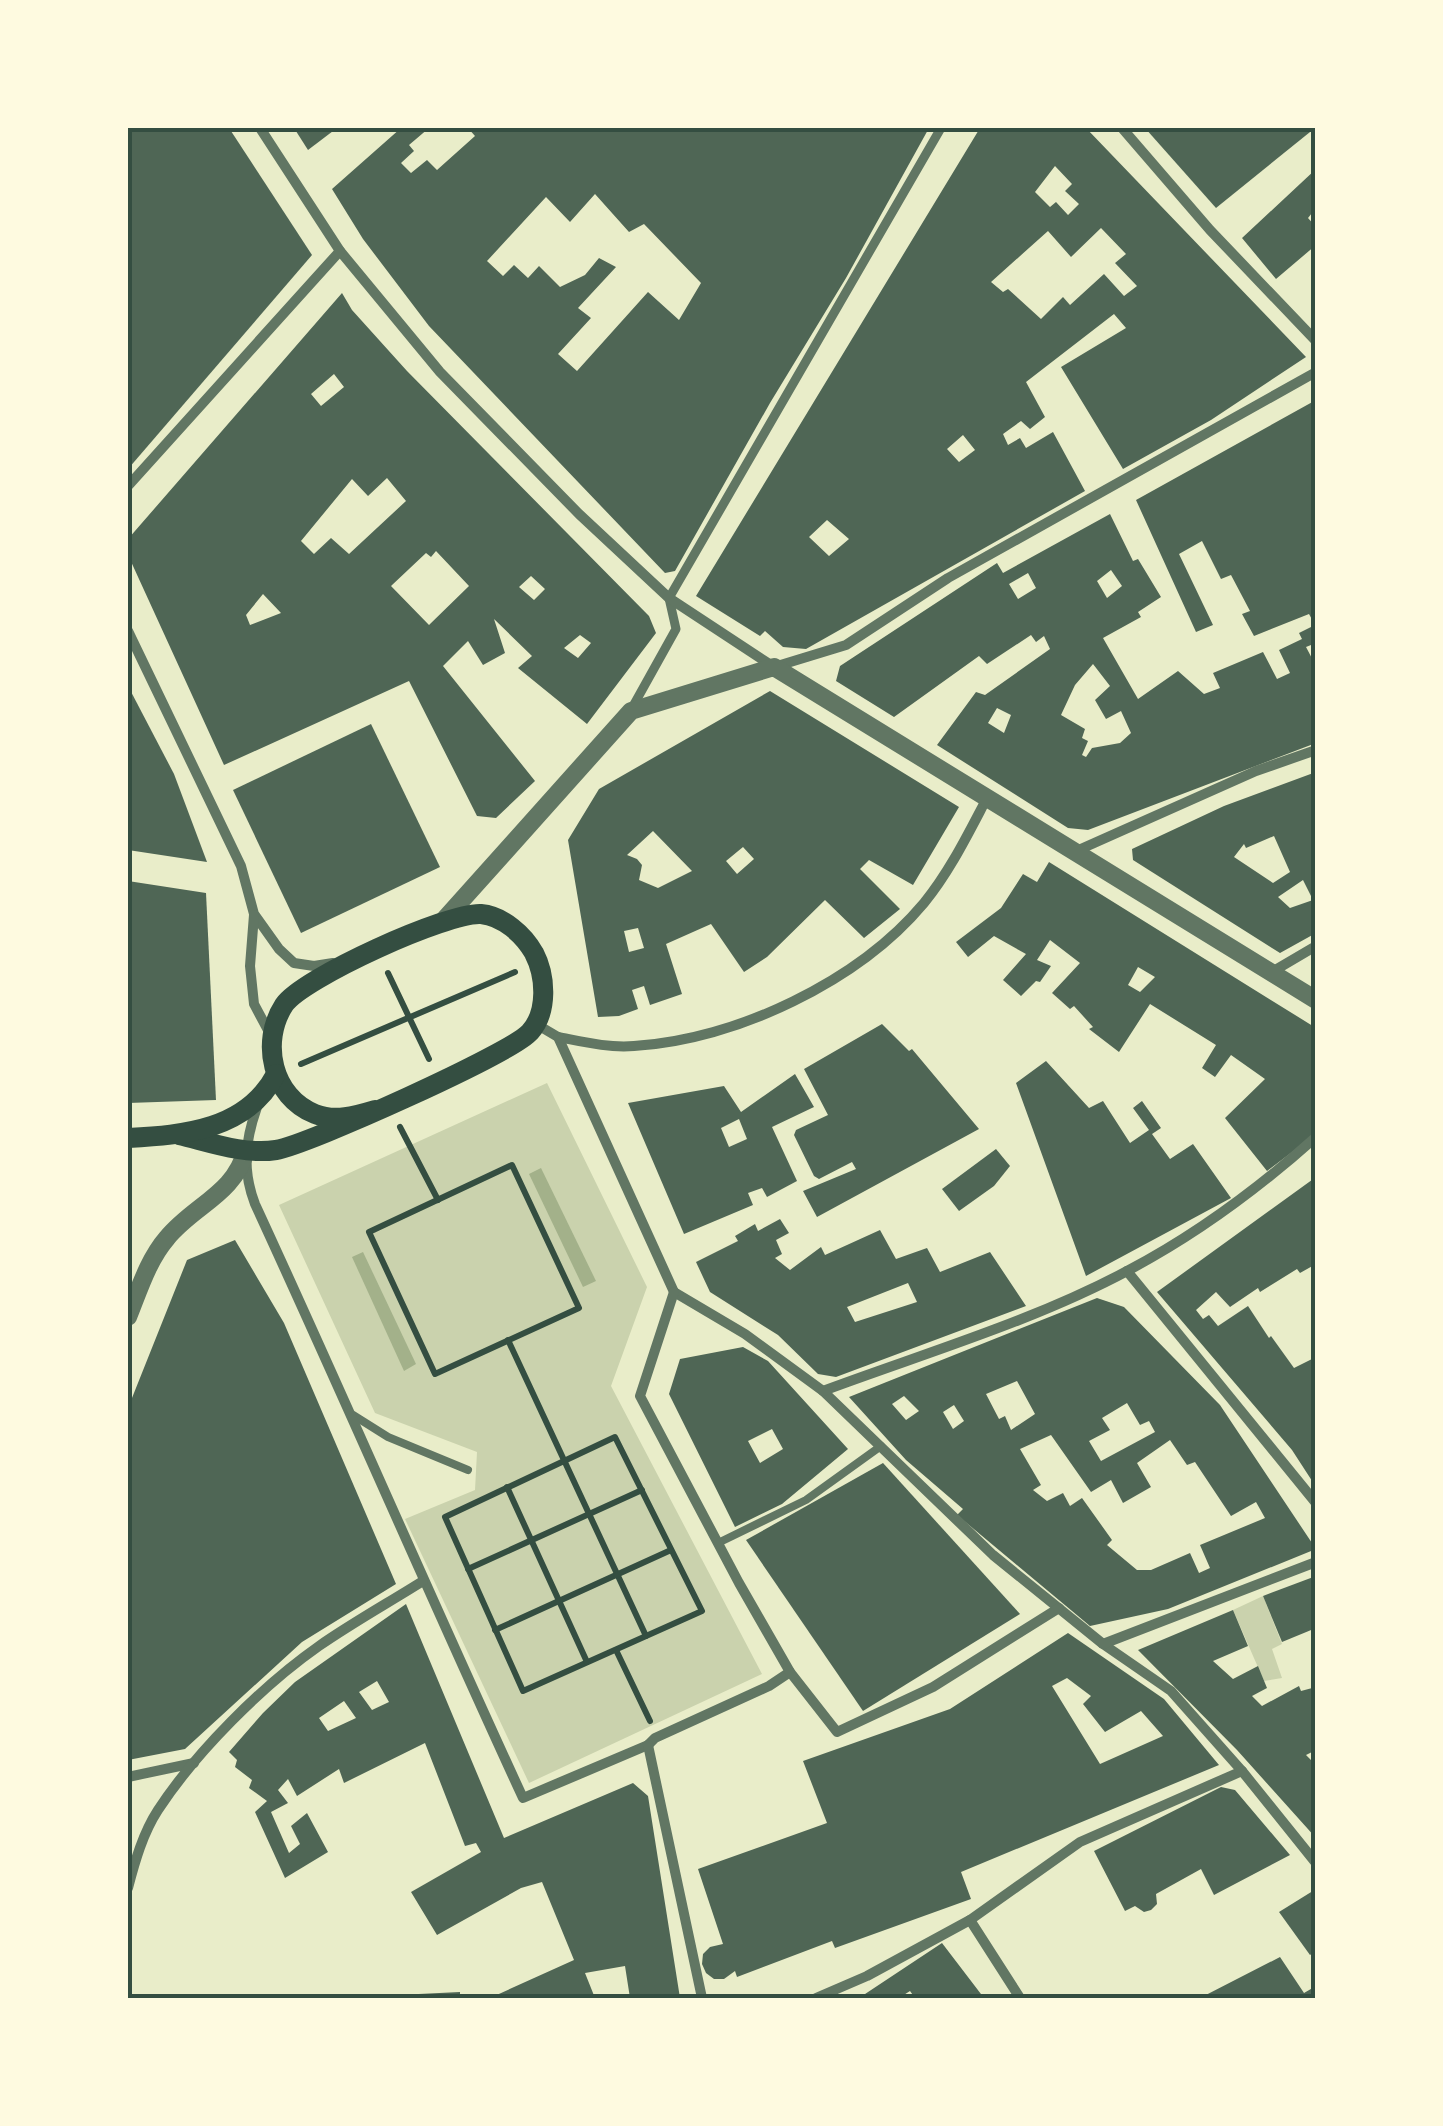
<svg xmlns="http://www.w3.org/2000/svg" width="1443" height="2126" font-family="'Public Sans',sans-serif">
<rect width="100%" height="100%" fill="#e9edc9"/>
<!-- green -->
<g fill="#cad2ad">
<polygon points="547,1083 647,1287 611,1386 762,1674 529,1783 405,1519 475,1490 477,1452 375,1413 279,1205"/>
<polygon points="1263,1596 1282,1644 1272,1649 1282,1678 1264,1681 1233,1610"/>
</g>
<!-- water -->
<g fill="#a3b18a">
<polygon points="541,1168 596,1281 583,1287 529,1174"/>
<polygon points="363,1252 416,1364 404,1371 352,1257"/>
</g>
<!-- building -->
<g fill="#4f6655" fill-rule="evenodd">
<polygon points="128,128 229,128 312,255 128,469"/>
<polygon points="294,128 337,128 308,150"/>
<path d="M401 128H429L409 145 414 151 401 163 411 173 427 160 437 170 475 136 468 128H929L846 278 770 403 675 571 665 573 429 326 363 239 332 189ZM595 194 629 232 644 224 701 283 679 320 648 292 577 371 558 354 591 318 578 308 616 267 599 258 585 275 560 287 539 266 528 278 514 265 503 276 487 261 546 197 570 222Z"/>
<path d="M980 128H1086L1306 357 1211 420 1123 469 1061 367 1126 328 1114 314 1026 382 1045 417 1030 429 1021 421 1003 434 1008 445 1020 438 1026 448 1053 432 1085 491 806 649 783 647 765 631 760 636 696 596ZM1055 166 1072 184 1065 191 1079 204 1068 215 1056 202 1050 207 1035 192ZM1101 228 1126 254 1115 263 1137 286 1124 296 1104 274 1070 305 1063 297 1041 319 1008 289 1003 292 991 282 1048 231 1071 257ZM963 435 975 450 959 462 947 449ZM827 520 849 539 829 556 809 537Z"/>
<polygon points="1145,128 1315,128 1216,208"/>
<polygon points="1316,169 1316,208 1308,218 1316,227 1316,245 1276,279 1242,238"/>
<path d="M342 293 352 310 407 371 649 616 656 633 587 724 518 668 532 656 494 619 505 653 483 665 468 641 443 666 535 781 496 818 477 816 409 681 224 765 128 555V539ZM334 374 344 387 321 406 311 394ZM387 478 406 501 349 554 331 538 314 554 301 541 352 479 368 496ZM436 551 469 586 429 625 391 586 426 553 431 557ZM531 576 545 589 534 600 519 587ZM263 594 281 613 250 625 246 615ZM580 635 591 643 578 658 564 648Z"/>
<path d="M1316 400V643L1306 647 1316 666V743L1088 830 1068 828 937 745 976 692 985 695 1050 649 1044 636 1036 642 1031 635 987 664 979 656 894 717 836 681 840 666 997 563 1003 573 1110 514 1133 561 1138 559 1161 597 1138 612 1141 617 1103 638 1138 699 1178 671 1204 694 1220 688 1213 673 1263 652 1277 679 1290 673 1279 650 1302 639 1299 633 1315 625 1309 614 1254 636 1242 614 1250 611 1231 575 1221 579 1202 541 1179 554 1213 625 1196 632 1136 500ZM1111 570 1122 586 1107 598 1097 581ZM1028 573 1036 588 1018 599 1009 584ZM1093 664 1110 686 1095 700 1106 719 1121 711 1131 733 1120 743 1092 748 1086 757 1082 755 1088 741 1082 738 1085 729 1061 715 1075 685ZM997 708 1011 715 1004 733 988 723Z"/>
<polygon points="128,686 174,774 207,862 128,850"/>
<path d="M770 691 959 807 913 885 869 860 860 869 900 909 864 938 825 900 767 957 744 972 711 924 666 944 682 994 650 1005 644 986 632 990 638 1009 619 1016 598 1017 568 840 599 789ZM653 831 692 871 658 888 639 880 642 865 637 859 627 855ZM743 847 754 859 737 874 726 861ZM638 928 644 948 629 952 624 931Z"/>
<polygon points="371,724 440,867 301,933 233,790"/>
<path d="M1316 772V933L1280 953 1133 860 1132 849 1224 806ZM1274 836 1290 872 1273 883 1234 857 1244 844 1246 848ZM1303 880 1313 900 1290 908 1278 897Z"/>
<path d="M1049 862 1316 1028V1134L1267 1171 1225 1118 1265 1079 1231 1055 1215 1077 1202 1068 1216 1045 1150 1004 1119 1052 1089 1029 1093 1027 1074 1006 1070 1009 1052 993 1080 963 1050 940 1037 960 1051 966 1040 982 1036 981 1021 996 1003 980 1026 954 994 936 968 957 956 942 1001 908 1023 874 1037 882ZM1138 967 1155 977 1140 992 1128 985Z"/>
<polygon points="128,881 206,893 216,1100 128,1103"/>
<polygon points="882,1024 909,1051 912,1049 979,1129 817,1217 803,1191 856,1169 852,1162 819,1179 814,1176 794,1135 796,1130 828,1115 804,1069"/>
<polygon points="1046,1061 1089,1108 1103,1101 1130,1143 1149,1130 1133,1108 1142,1101 1161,1128 1152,1134 1170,1159 1193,1144 1231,1198 1086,1276 1016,1083"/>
<path d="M795 1074 814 1107 772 1127 797 1181 767 1197 762 1188 748 1193 753 1205 684 1234 628 1103 724 1086 741 1112ZM739 1119 747 1139 729 1147 721 1128Z"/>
<polygon points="996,1149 1010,1166 994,1186 959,1211 942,1189"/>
<polygon points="1316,1177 1316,1264 1300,1273 1297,1269 1260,1292 1258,1288 1230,1307 1216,1292 1196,1310 1203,1319 1209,1315 1218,1326 1248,1306 1269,1338 1271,1336 1294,1368 1316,1357 1316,1487 1292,1450 1157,1292"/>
<path d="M780 1219 789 1233 776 1240 782 1254 775 1258 790 1270 821 1247 825 1255 880 1230 896 1259 927 1248 940 1272 990 1252 1026 1306 836 1377 818 1374 778 1335 710 1292 696 1262 738 1241 735 1236 755 1224 758 1231ZM908 1283 917 1302 855 1322 847 1307Z"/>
<polygon points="235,1240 284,1323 396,1584 302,1642 185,1749 128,1760 128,1408 187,1260"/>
<path d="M1097 1298 1124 1307 1220 1405 1316 1549 1168 1609 1090 1626 957 1515 963 1509 906 1460 849 1397ZM1017 1381 1035 1414 1011 1430 1005 1416 999 1419 986 1394ZM904 1396 919 1411 906 1420 892 1404ZM1127 1403 1140 1425 1149 1421 1155 1432 1101 1461 1089 1441 1110 1430 1102 1418ZM954 1405 964 1421 953 1429 943 1412ZM1051 1435 1091 1492 1111 1480 1123 1503 1151 1487 1137 1463 1170 1440 1187 1465 1195 1462 1231 1516 1256 1502 1265 1518 1200 1545 1210 1568 1199 1573 1190 1553 1151 1570H1137L1107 1545 1112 1540 1082 1498 1070 1506 1063 1493 1047 1501 1033 1490 1041 1485 1020 1449Z"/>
<path d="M743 1347 768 1361 848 1449 782 1504 735 1527 669 1394 680 1359ZM772 1429 783 1449 760 1463 748 1441Z"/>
<polygon points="883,1463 1020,1614 863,1711 746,1540"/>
<polygon points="1316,1576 1316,1628 1282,1642 1263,1596"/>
<path d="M406 1604 504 1838 633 1783 648 1796 680 1998H630L625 1966 585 1973 595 1998H490L574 1960 542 1882 521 1888 437 1935 411 1892 481 1852 476 1843 465 1846 425 1743 344 1783 339 1769 297 1796 288 1779 278 1790 288 1803 271 1812 289 1853 300 1844 291 1826 307 1813 328 1852 285 1878 255 1812 267 1801 249 1788 252 1780 235 1767 237 1760 229 1752 263 1713 295 1682ZM377 1681 389 1702 372 1710 359 1692ZM344 1701 356 1718 328 1731 319 1718Z"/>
<polygon points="1233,1610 1248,1646 1213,1661 1233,1679 1258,1666 1267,1688 1252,1696 1262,1706 1299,1686 1301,1691 1316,1687 1316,1750 1306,1755 1316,1765 1316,1838 1237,1750 1138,1650"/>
<path d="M1068 1633 1164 1699 1219 1765 961 1872 971 1899 835 1948 832 1941 737 1977 735 1971 724 1979H714L706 1973 702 1964 703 1954 710 1947 723 1944 698 1869 827 1823 803 1761 950 1709ZM1067 1678 1091 1696 1083 1704 1105 1732 1141 1711 1163 1736 1100 1764 1052 1686Z"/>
<polygon points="1221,1787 1235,1790 1290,1855 1214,1895 1201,1869 1156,1894 1157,1904 1151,1910 1144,1912 1135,1906 1125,1911 1094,1851"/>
<polygon points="1316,1889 1316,1951 1310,1955 1279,1912"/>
<polygon points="942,1943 984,1998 915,1998 910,1991 899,1998 859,1998"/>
<polygon points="1280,1957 1304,1993 1316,1986 1316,1998 1200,1998"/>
<polygon points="460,1992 460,1998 389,1998 398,1995"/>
</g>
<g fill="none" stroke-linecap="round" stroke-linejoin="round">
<!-- path -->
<g stroke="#344e41" stroke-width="6">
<polyline points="388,973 429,1059"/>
<polyline points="301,1064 515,972"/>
<polyline points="400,1127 438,1200"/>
<polygon points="512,1165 579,1308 435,1374 369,1232"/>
<polyline points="508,1340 646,1636"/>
<polygon points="615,1437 702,1611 523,1691 445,1517"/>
<polyline points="507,1487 587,1662"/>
<polyline points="468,1569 642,1490"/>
<polyline points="495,1630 671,1550"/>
<polyline points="616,1650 650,1721"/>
</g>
<!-- service -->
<g stroke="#617663" stroke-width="8">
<polyline points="353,1415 388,1437 468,1470"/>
<polyline points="718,1543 806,1500 881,1446"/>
</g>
<!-- pedestrian -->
<polyline stroke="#617663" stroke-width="9" points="632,708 676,629 669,598 941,128"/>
<!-- minor -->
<g stroke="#617663" stroke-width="10">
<polyline points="260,128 340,251 440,372 579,514 669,598 774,667 846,645 948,578 1316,372"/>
<polyline points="1122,128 1210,230 1316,341"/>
<polyline points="128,486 340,251"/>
<polyline points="128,631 241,866 254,914 279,949 294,963 314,966 333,963"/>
<polyline points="1074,852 1256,771 1316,750"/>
<polyline points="254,915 250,966 254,1004 270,1034"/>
<polyline points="1272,972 1316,946"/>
<polyline points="536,1024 558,1037 674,1292"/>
<path d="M558 1037C584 1042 608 1048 634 1046 736 1040 859 981 924 903 950 871 968 834 987 798"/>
<path d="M257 1107C245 1141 242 1170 255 1204 346 1401 432 1601 523 1798L648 1745 655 1738 769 1686 790 1672"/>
<polyline points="1127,1271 1316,1503"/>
<polyline points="674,1292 745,1334 823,1391 993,1555 1103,1644 1171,1691 1242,1771 1316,1863"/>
<polyline points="674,1292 640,1396 739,1583 790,1672 837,1732 933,1687 1059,1608"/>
<path d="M823 1391C925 1353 1034 1321 1129 1270 1197 1234 1259 1188 1316 1137"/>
<polyline points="1103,1644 1316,1562"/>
<polyline points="648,1745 702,1998"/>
<polyline points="128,1777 194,1763"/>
<path d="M128 1888C135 1861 143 1833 158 1810 196 1752 262 1686 319 1646 352 1623 388 1603 423 1581"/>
<polyline points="970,1920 1020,1998"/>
<polyline points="816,1998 867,1976 970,1920 1080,1842 1242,1771"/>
</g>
<!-- tertiary -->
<g stroke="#617663" stroke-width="18">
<polyline points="443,921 631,711 774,667 1316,1000"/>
<path d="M128 1317C139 1290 148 1260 167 1238 194 1205 235 1194 246 1150"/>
</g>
<!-- secondary -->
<g stroke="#344e41" stroke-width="20">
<path d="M179 1135C209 1142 244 1155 276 1150 307 1145 512 1053 530 1032 548 1012 546 976 534 953 524 935 503 916 481 914 448 912 302 978 284 1005 260 1042 272 1097 315 1114 335 1122 355 1116 375 1110"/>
<path d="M128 1138C184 1135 247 1130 276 1074"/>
</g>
</g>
<!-- border -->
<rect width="1443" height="2126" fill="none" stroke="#fefae0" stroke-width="260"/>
<rect x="130" y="130" width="1183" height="1866" fill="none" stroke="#344e41" stroke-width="4"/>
</svg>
